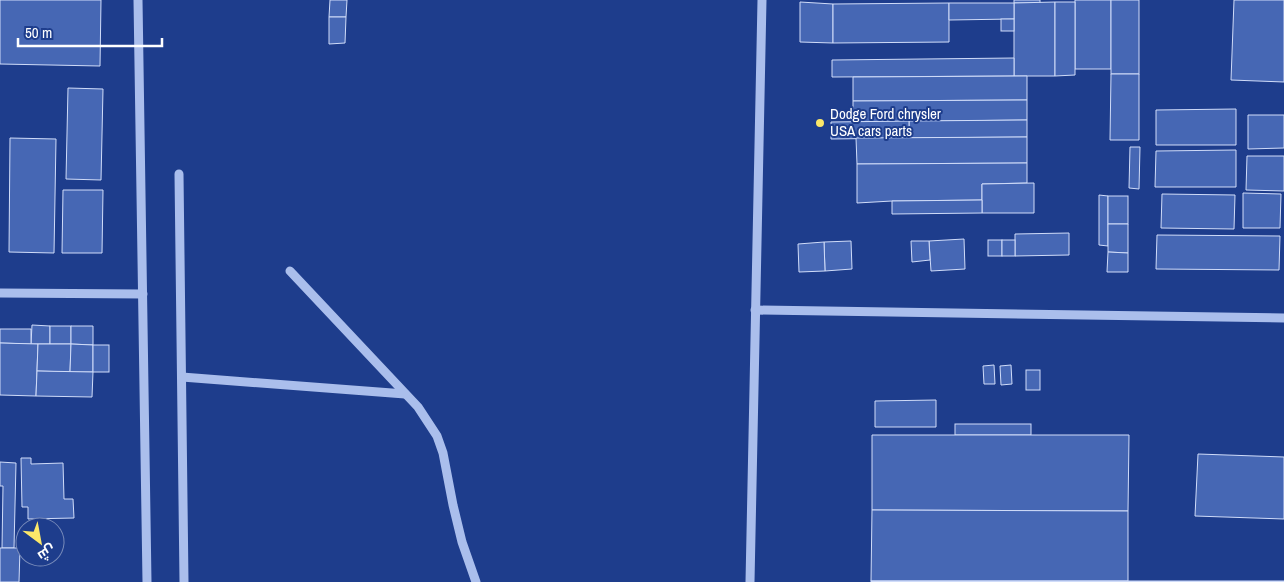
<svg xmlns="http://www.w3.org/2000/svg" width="1284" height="582" font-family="'Archivo Narrow',Cairo,sans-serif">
<rect width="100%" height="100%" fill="#1e3d8c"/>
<!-- building -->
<g fill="#4667b4" stroke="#d0dcf9">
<polygon points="0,0 101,0 100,66 0,64"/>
<polygon points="330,0 347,0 346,17 329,17"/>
<rect x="1014" y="0" width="26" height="3"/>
<rect x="1075" y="0" width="36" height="69"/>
<rect x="1111" y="0" width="28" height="74"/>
<polygon points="1234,0 1284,0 1284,82 1231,80"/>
<polygon points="800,2 833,4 833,43 800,42"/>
<polygon points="1055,2 1055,76 1014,76 1014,3"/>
<polygon points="1055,2 1075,2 1075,75 1055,76"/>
<polygon points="949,3 949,42 833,43 833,4"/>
<polygon points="949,3 1014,3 1014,19 949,20"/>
<polygon points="329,17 346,17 345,43 329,44"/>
<rect x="1001" y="19" width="13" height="12"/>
<polygon points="1014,58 1014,76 832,77 832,60"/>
<polygon points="1111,74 1139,74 1139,140 1110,140"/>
<polygon points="1027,76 1027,100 853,101 853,77"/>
<polygon points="68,88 103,89 101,180 66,179"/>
<polygon points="1027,100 1027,120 853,122 853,101"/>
<polygon points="1236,109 1236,145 1156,145 1156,110"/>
<polygon points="1248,115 1284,115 1284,148 1248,149"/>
<polygon points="1027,120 1027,137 909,138 909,121"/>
<polygon points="909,121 909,138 831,139 831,122"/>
<polygon points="1027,137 1027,163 857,164 856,138"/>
<polygon points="10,138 56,139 54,253 9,252"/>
<polygon points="1130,147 1140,147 1139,189 1129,188"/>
<polygon points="1236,150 1236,187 1155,187 1156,151"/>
<polygon points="1247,156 1284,156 1284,191 1246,190"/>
<polygon points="1027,163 1027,183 982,184 982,200 892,201 857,203 857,164"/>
<polygon points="1034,183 1034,213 982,213 982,184"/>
<polygon points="63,190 103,190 102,253 62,253"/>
<polygon points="1243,193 1281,194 1280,228 1243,228"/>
<polygon points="1162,194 1235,195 1234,229 1161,228"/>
<polygon points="1099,195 1108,196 1108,246 1099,245"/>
<rect x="1108" y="196" width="20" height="28"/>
<polygon points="982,200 982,213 892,214 892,201"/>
<polygon points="1108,224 1128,224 1128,253 1108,252"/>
<polygon points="1069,233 1069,255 1015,256 1015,234"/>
<polygon points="1157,235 1280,236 1279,270 1156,269"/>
<polygon points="964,239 965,269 931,271 929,241"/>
<rect x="988" y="240" width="14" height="16"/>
<rect x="1002" y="240" width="13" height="16"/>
<polygon points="851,241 852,269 825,271 824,242"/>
<polygon points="911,241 929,241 930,260 912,262"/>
<polygon points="824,242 825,271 799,272 798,244"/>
<polygon points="1108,252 1128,253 1128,272 1107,272"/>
<polygon points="32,325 50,326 50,344 31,344"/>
<rect x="50" y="326" width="21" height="18"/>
<polygon points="71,326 93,326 93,345 71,344"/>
<polygon points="0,329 31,329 31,344 0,343"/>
<polygon points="0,343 38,344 36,396 0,395"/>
<polygon points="38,344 71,344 70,372 37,371"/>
<polygon points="71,344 93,345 93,372 70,372"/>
<rect x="93" y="345" width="16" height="27"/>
<polygon points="994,365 995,384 984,384 983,366"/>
<polygon points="1011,365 1012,384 1001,385 1000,366"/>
<rect x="1026" y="370" width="14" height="20"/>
<polygon points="37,371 93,372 92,397 36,396"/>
<polygon points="936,400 936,427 875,427 875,401"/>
<rect x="955" y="424" width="76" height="11"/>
<polygon points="872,435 1129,435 1128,511 872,510"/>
<polygon points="1198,454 1284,457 1284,519 1195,516"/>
<polygon points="21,458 31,458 31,464 63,463 64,499 73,499 74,518 28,519 28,507 22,507"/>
<polygon points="0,462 16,463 14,548 2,548 3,486 0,486"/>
<polygon points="872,510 1128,511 1128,581 871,581"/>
<polygon points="0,548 20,548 19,582 0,582"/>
<rect x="871" y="581" width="413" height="1"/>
</g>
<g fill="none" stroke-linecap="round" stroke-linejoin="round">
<!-- minor -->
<g stroke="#aabeec" stroke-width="9">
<polyline points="138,0 147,582"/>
<polyline points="179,174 184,582"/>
<polyline points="290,271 418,407 437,436 443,453 453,505 462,542 476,582"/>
<polyline points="0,293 143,294"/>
<polyline points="755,310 1284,318"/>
<polyline points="182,377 405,394"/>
<polyline points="750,582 762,0"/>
</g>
</g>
<!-- markers -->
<circle fill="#fbe769" stroke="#1e3d8c" stroke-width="2" cx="820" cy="123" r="5"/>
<g text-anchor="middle" stroke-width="4" stroke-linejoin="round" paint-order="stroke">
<!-- poi labels -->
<g font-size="15" fill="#fff" stroke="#1e3d8c" text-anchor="start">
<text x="830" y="119">Dodge Ford chrysler<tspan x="830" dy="17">USA cars parts</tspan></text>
</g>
</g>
<!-- north arrow -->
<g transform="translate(40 542) rotate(148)"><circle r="24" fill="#1e3d8c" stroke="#788bba"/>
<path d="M0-4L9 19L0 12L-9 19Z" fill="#fbe769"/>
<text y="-8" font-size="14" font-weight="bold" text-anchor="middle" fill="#ffffff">ش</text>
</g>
<!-- scale -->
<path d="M18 38v8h144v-8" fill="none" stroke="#ffffff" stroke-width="2.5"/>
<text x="25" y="38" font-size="15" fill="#ffffff" stroke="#1e3d8c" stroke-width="4" paint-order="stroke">50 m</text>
</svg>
